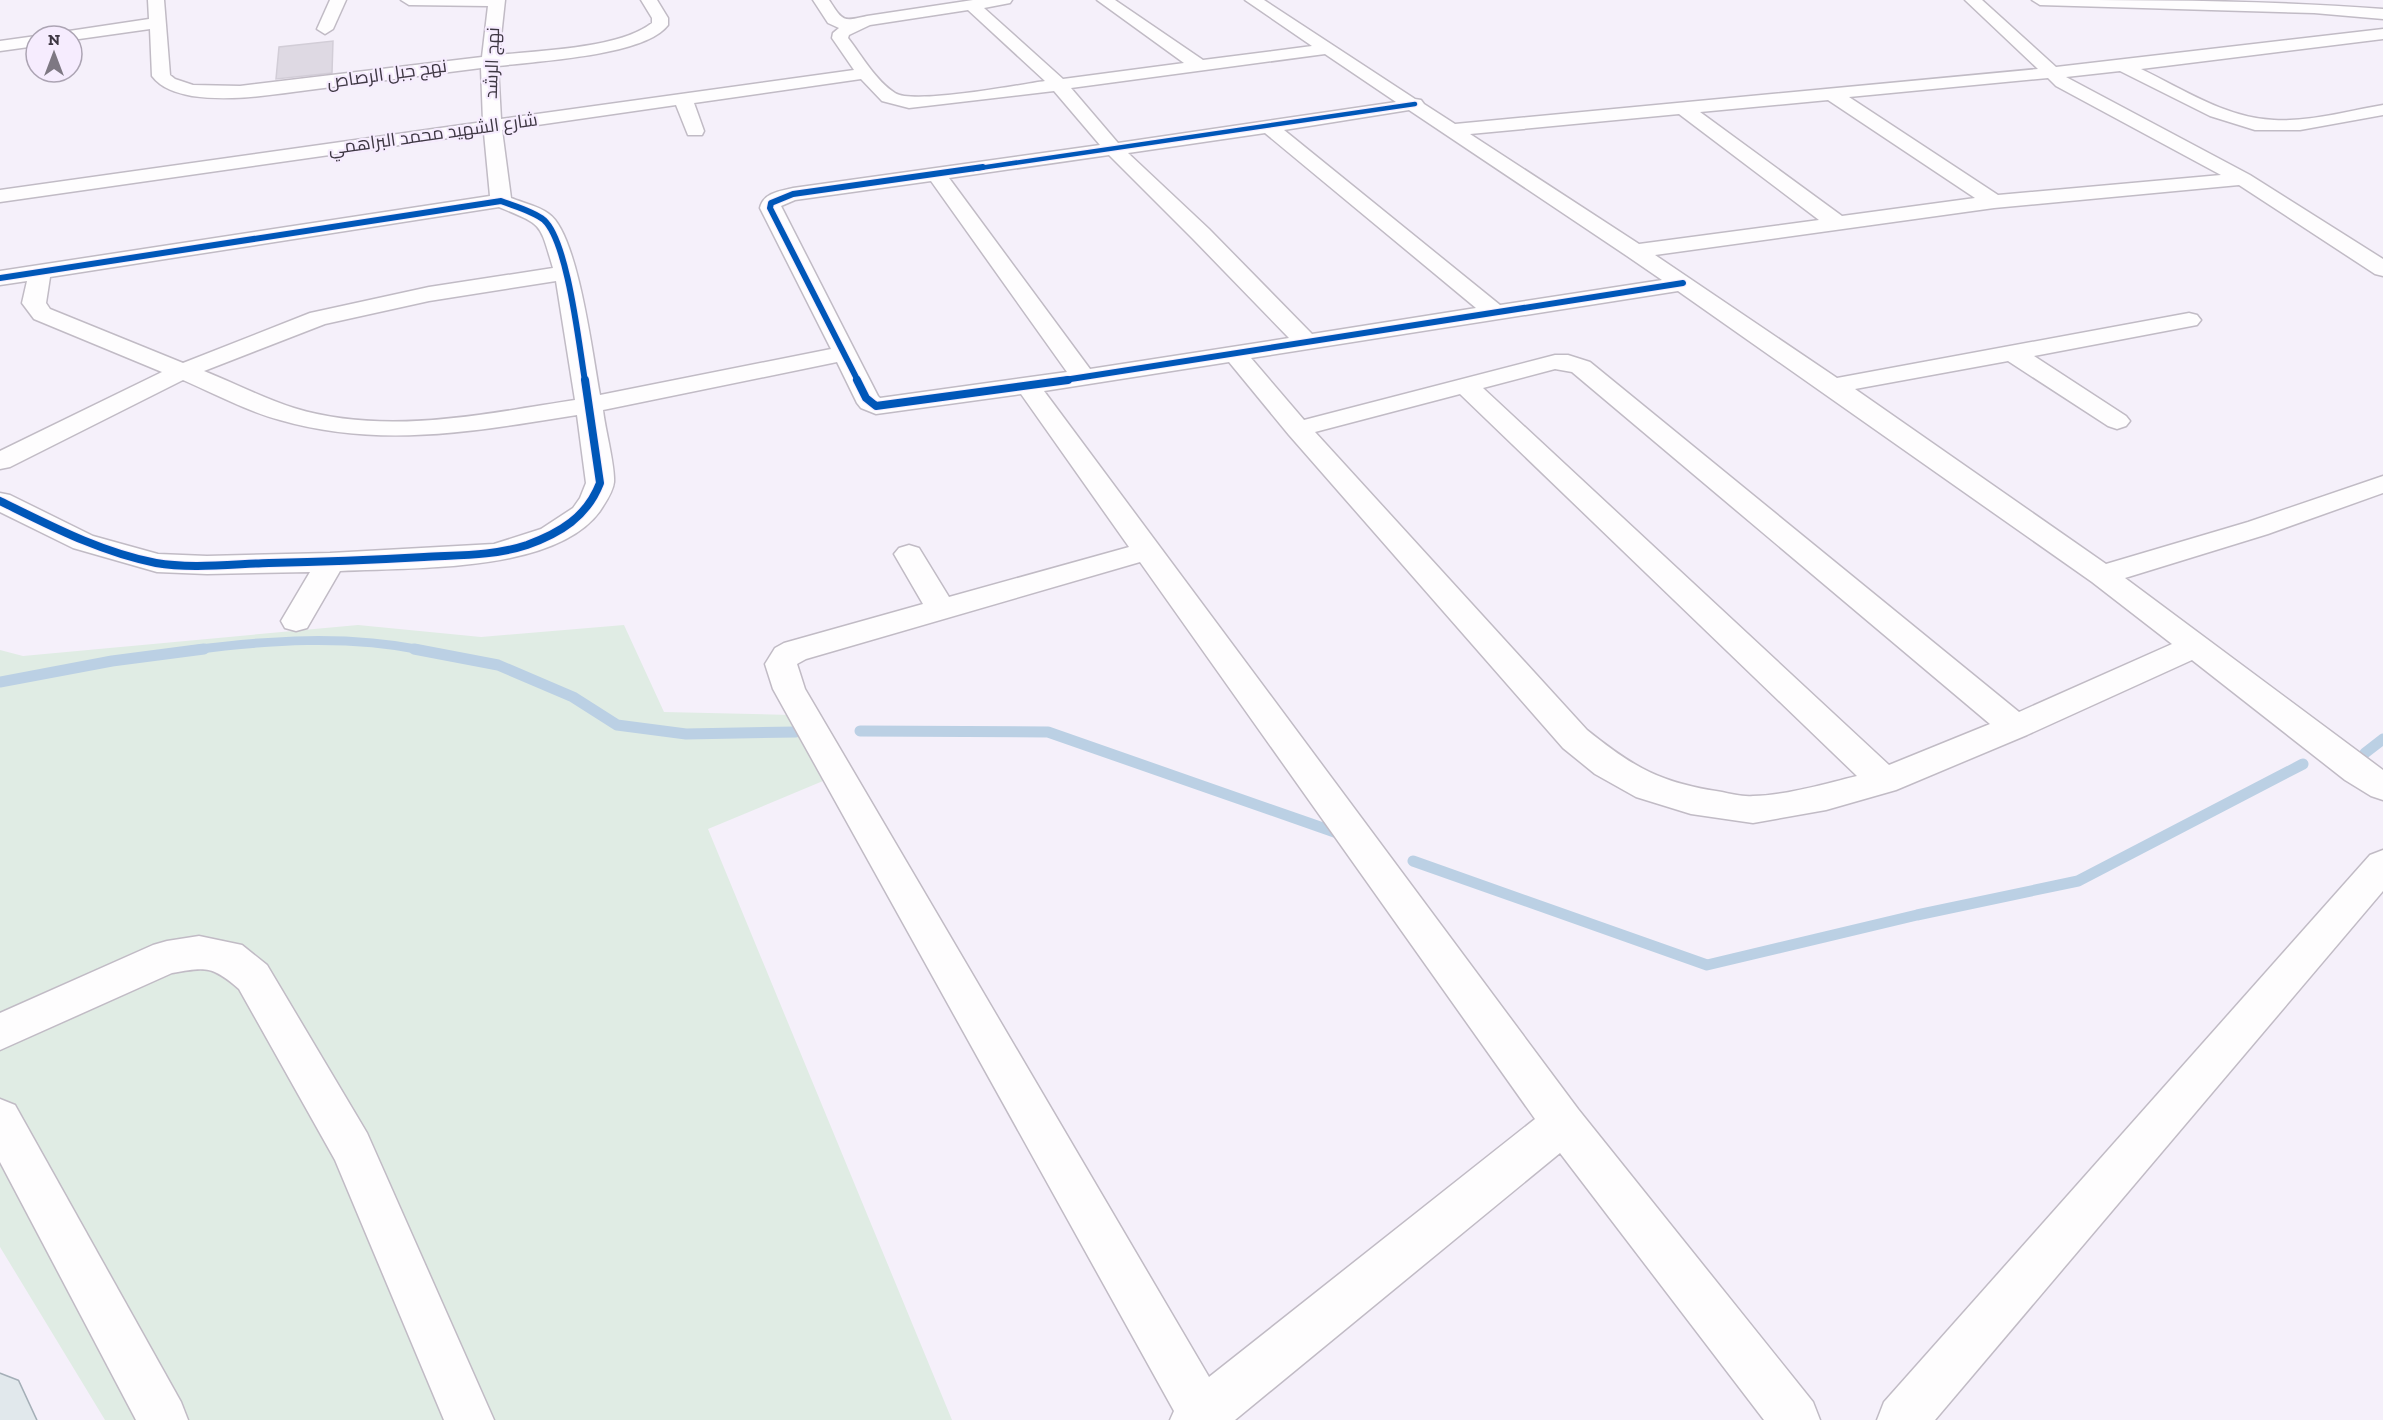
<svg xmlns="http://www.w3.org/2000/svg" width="2383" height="1420" font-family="'Zilla Slab',Cairo,serif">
<rect width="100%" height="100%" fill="#f5f0fa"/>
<!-- green -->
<polygon fill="#e0ece4" points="358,625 481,637 624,625 664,712 791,715 823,781 708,829 952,1420 105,1420 0,1247 0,650 23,656"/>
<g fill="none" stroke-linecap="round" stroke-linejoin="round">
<!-- stream-far1 -->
<path stroke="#bbd0e4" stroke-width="9" d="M192 650C269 640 346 635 422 650"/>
<!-- stream -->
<g stroke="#bbd0e4" stroke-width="11">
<polyline points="414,649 498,665 573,697 617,725 686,734 796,732"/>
<polyline points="0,682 112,661 204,649"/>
<polyline points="860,731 1048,732 1343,835"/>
<polyline points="2365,753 2383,739"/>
<polyline points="1413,861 1707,965 1917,915 2078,881 2303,764"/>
</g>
</g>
<!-- building -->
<polygon fill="#ded9e3" stroke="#d2cdd7" stroke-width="1.5" points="333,41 332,73 276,79 279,47"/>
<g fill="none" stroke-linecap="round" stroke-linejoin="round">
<!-- minor casing -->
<g stroke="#c1bbc5" stroke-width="3">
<g id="minor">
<path d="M148 0H164L170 75 175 79 193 85 240 86 482 57 488 6 409 5 401 0H505L499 55C540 50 619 49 652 23V18L641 0H657L668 18V25C645 56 537 61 498 66L501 119 854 70 832 38 833 33 839 28 828 23 813 0H829C843 21 842 22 867 16L973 0H1012L1010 3 984 8 1063 79 1184 63 1097 0H1115L1203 60 1312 46 1245 0H1264L1415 99 1421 100 1424 104 1455 124 2038 69 1965 0H1982L2056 67 2383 29V39L2141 69C2183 89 2226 118 2274 120 2310 122 2347 111 2383 105V115L2300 130H2255L2210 116 2120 71 2066 77 2250 175 2383 259V276L2375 274 2239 185 1994 208 1655 255 1837 378 2189 313 2197 315 2201 320 2197 325 2034 356 2126 416 2130 421 2126 426 2117 429 2108 426 2008 361 1855 389 2106 564 2248 522 2383 476V493L2268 534 2125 578 2383 770V800L2371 796 2345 780 2192 660 2027 735 1896 790 1826 810 1753 823 1691 814 1636 797 1595 774 1563 748 1289 435 1229 362 1044 391 1578 1109 1813 1402 1820 1420H1764L1560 1153 1235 1420H1170L1174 1411 773 689 765 664 775 648 784 643 923 604 894 554 899 548 909 545 919 548 949 597 1129 547 1021 394 876 414 861 408 857 403 837 362 603 410C605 429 615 465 614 482 613 492 605 503 600 511 554 574 411 567 340 571L307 628 296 631 285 628 281 621 310 572 207 574 157 572 73 548 0 512V493L10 495 93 536 158 554 207 556 330 553 494 544 541 529 573 508 580 498 586 483 577 415C477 431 381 449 280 420 247 411 215 394 183 380L10 467 0 469V451L162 372 34 319 22 303 27 281 0 285V271L490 196 484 133 0 202V190L483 122 481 68C426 75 371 82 316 89 276 94 233 102 192 96 177 93 162 89 152 76L150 29 72 40V36H61L69 31 149 19ZM968 10 1045 81C1017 85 914 105 895 93 876 81 862 56 848 38L849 35 870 25ZM1325 54 1396 102 1118 143 1071 88ZM2048 78 2056 86 2221 175 1998 195 1849 97ZM861 79 882 101 909 108 1054 91 1100 145 793 188C780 191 763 193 760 208L831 349 600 395C593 358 578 234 549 214 539 206 523 203 511 198L502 130 676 105 688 135H702L704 131 694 103ZM1828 100 1975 198 1842 216 1700 112ZM1409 110 1627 256 1662 280 1500 305 1284 130ZM1679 114 1819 220 1639 244 1470 134ZM1265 133 1476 308 1312 334 1209 229 1128 153ZM1109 155 1193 239 1289 338 1090 369 949 178ZM931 181 1067 372 880 398 878 396 781 206 795 200ZM499 207C544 226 539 222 553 268L429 287 310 313 183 363 50 309 46 303 50 277ZM556 281 575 400C484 414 385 436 294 408 263 398 234 383 204 371L325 324 429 301ZM1678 291 2092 582 2172 644 2019 712 1590 362 1568 355H1555L1304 420 1251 358ZM1555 369 1572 372 1990 724 1889 765 1483 388ZM1460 394 1857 776C1828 783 1783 796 1753 796 1743 797 1732 794 1722 792 1661 783 1634 768 1587 730L1315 432ZM1140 562 1535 1119 1209 1377 805 689 797 664 806 659Z"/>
<polygon points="330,0 346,0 333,29 325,34 317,29"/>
<path d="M2032 0C2149 0 2266 0 2383 9V19L2314 13 2040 5Z"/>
<polygon points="36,36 36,46 0,51 0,41"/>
<polygon points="2383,850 2383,891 1935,1420 1877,1420 1884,1402 2370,855"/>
<path d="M199 936 242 945 267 965 367 1133 494 1420H444L335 1160 239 989C212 966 207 967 172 973L0 1050V1013L153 945 167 941Z"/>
<polygon points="0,1099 15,1105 181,1402 188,1420 136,1420 0,1162"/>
</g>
</g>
<!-- major casing -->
<g stroke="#a4afb7" stroke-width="3">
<polygon id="major" points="0,1374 18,1381 36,1420 0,1420"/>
</g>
<!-- minor -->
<use href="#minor" fill="#fefdfe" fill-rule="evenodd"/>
<!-- major -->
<use href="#major" fill="#e1e8ec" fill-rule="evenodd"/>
<!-- cycleway-far2 casing -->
<g stroke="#f6ecfe" stroke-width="7">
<polyline id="cycleway-far2" points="973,169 1415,104"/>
</g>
<!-- cycleway-far1 casing -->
<g stroke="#f6ecfe" stroke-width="8">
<g id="cycleway-far1">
<path d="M0 278 501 201C514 206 533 211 544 220 568 242 579 346 585 381"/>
<polyline points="858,381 770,208 771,203 793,194 983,167"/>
<polyline points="1058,381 1683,283"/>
</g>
</g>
<!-- cycleway casing -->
<g stroke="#f6ecfe" stroke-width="10">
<g id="cycleway">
<polyline points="857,380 866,398 876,406 1068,380"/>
<path d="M0 501C51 526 100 552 156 563 190 569 234 564 269 563 321 562 372 560 424 557 458 555 494 556 527 545 560 533 587 517 600 483L585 380"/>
</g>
</g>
<!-- cycleway-far2 -->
<use href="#cycleway-far2" stroke="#0057b8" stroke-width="4.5"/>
<!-- cycleway-far1 -->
<use href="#cycleway-far1" stroke="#0057b8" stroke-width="6"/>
<!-- cycleway -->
<use href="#cycleway" stroke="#0057b8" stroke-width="8"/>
</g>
<g text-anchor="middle" stroke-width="4.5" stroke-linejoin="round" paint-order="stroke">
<!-- far-street labels -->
<g font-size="18" fill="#3e3743" stroke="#f6ecfe">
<text transform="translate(492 63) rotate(-88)" y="6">نهج الرشد</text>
<text transform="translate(387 74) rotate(-8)" y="6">نهج جبل الرصاص</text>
<text transform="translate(433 134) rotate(-8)" y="6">شارع الشهيد محمد البراهمي</text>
</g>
</g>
<!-- north arrow -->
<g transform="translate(54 54)"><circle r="28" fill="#f6ecfe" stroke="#aca4b3" stroke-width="1.5"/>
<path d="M0-4.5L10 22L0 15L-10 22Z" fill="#7e7883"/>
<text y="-9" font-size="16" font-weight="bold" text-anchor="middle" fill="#3e3743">N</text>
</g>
</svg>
